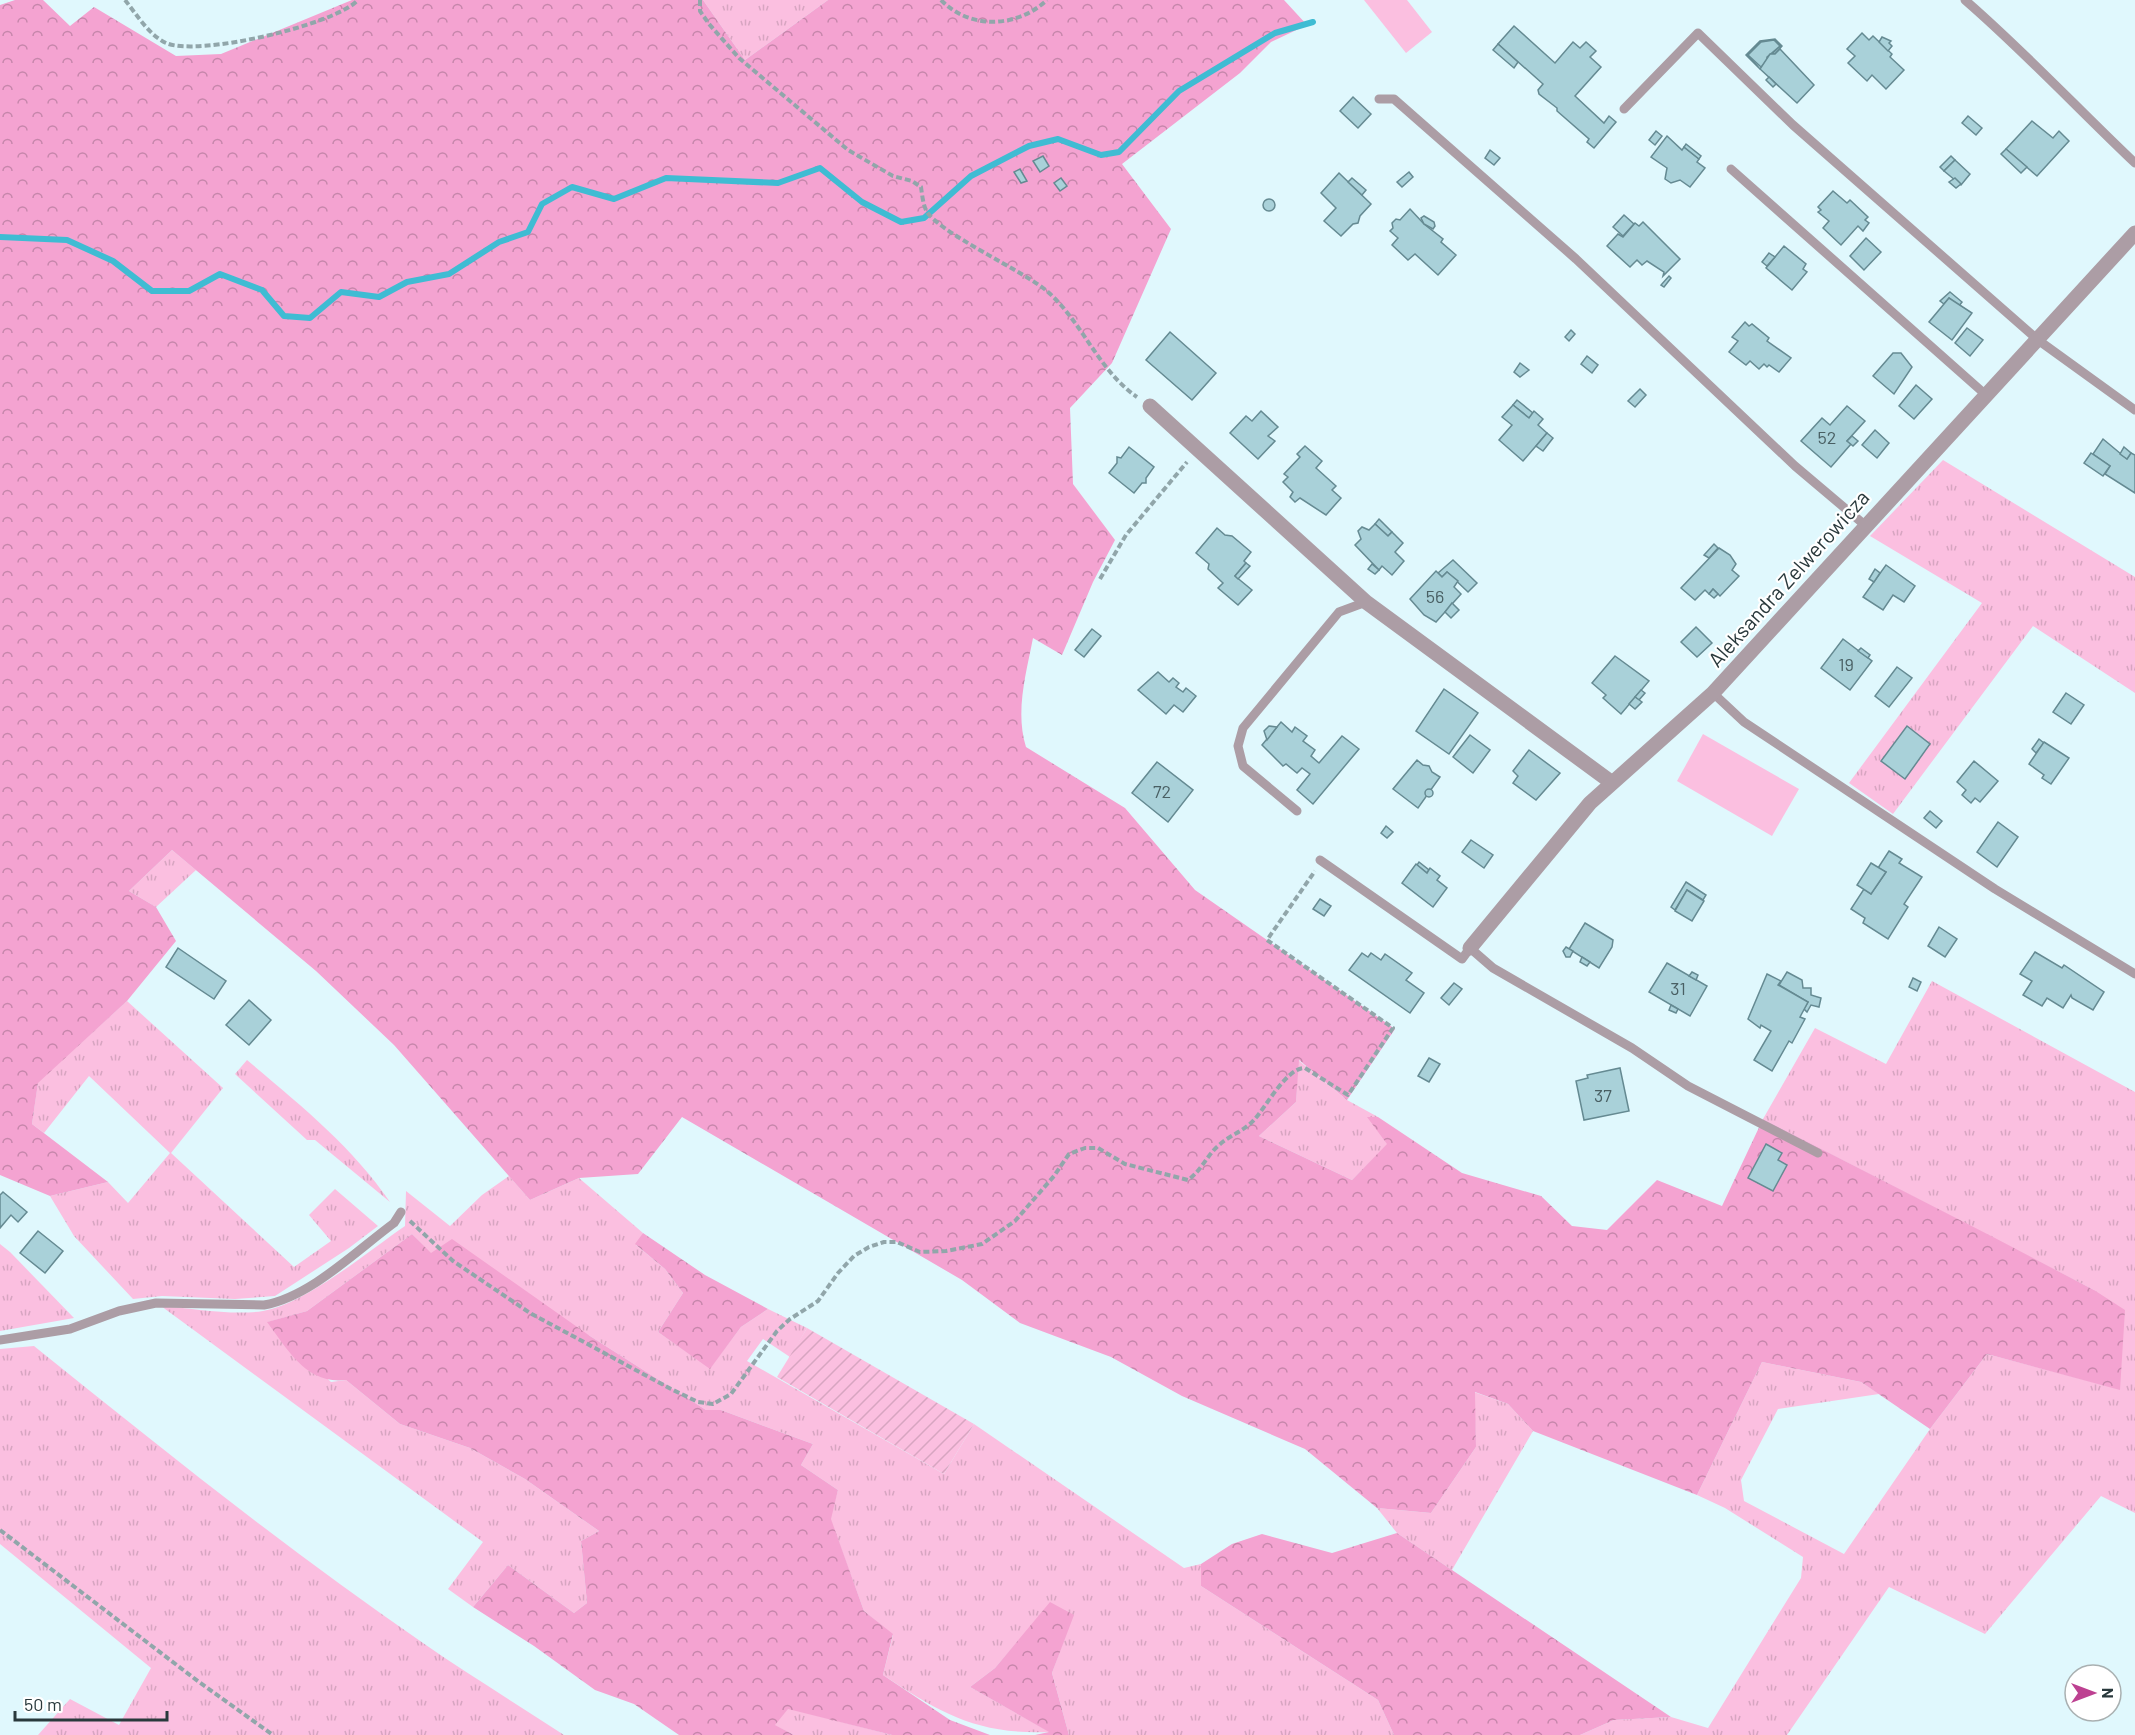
<svg xmlns="http://www.w3.org/2000/svg" width="2135" height="1735" font-family="Barlow,sans-serif">
<defs>
<pattern id="grass-tufts" width="24" height="20" patternUnits="userSpaceOnUse" patternTransform="scale(1.5)"><rect width="24" height="20" fill="#fbbfe0"/><path d="M3 7l-1-3M5 7V3M7 7l1-3M15 17l-1-3M17 17v-4M19 17l1-3" fill="none" stroke="#d7a5c1"/></pattern>
<pattern id="forest-crowns" width="20" height="18" patternUnits="userSpaceOnUse" patternTransform="scale(1.5)"><rect width="20" height="18" fill="#f4a3d1"/><path d="M2 6a3 3 0 1 1 6 0M12 15a3 3 0 1 1 6 0" fill="none" stroke="#c686ab"/></pattern>
<pattern id="garden-furrows" width="10" height="10" patternUnits="userSpaceOnUse" patternTransform="scale(1.5)"><rect width="10" height="10" fill="#fbbfe0"/><path d="M-1 1l2-2M0 10L10 0M9 11l2-2" fill="none" stroke="#d7a5c1"/></pattern>
</defs>
<rect width="100%" height="100%" fill="#e0f8fd"/>
<!-- grass -->
<g fill="url(#grass-tufts)">
<polygon points="703,0 828,0 745,60"/>
<polygon points="1943,460 2135,577 2135,693 2033,626 1893,814 1849,783 1982,603 1870,536"/>
<polygon points="172,850 196,870 156,907 129,891"/>
<polygon points="1932,981 2135,1092 2135,1513 2101,1496 1985,1634 1889,1587 1787,1735 1580,1735 1614,1720 1671,1717 1708,1728 1801,1578 1803,1557 1725,1508 1697,1495 1762,1362 1861,1382 1879,1394 1778,1409 1741,1480 1744,1501 1844,1554 1930,1429 1987,1354 2119,1389 2094,1290 1763,1119 1815,1028 1886,1064"/>
<polygon points="127,1001 223,1088 171,1153 294,1267 331,1241 309,1215 335,1189 378,1226 349,1248 275,1296 235,1299 162,1296 133,1299 74,1236 50,1196 108,1182 128,1203 170,1153 89,1076 44,1133 32,1124 38,1082"/>
<path d="M247 1060C299 1104 352 1146 390 1202L315 1140H307L235 1074Z"/>
<polygon points="1298,1060 1347,1100 1378,1117 1368,1117 1388,1144 1352,1180 1259,1136 1296,1102"/>
<path d="M509 1176 530 1200 579 1178 643 1233 636 1245 665 1269 683 1293 658 1332 710 1368 741 1327 768 1309 807 1328 790 1357 763 1339 747 1361 944 1474 974 1424 1184 1568 1201 1564V1586L1378 1700 1394 1735H1069L1052 1673 1073 1615 1019 1640 995 1668 970 1687 1050 1732C977 1735 940 1713 883 1675L893 1635 864 1611 830 1518 838 1490 801 1465 813 1444 721 1410H706L590 1336 431 1254 412 1234 307 1311 268 1322 331 1382 346 1380 400 1424 470 1448 525 1479 599 1531 581 1541 587 1603 574 1613 508 1565 473 1607 448 1589 483 1542 161 1306C192 1308 233 1316 263 1311 307 1303 367 1252 405 1226L406 1191 450 1226 482 1195Z"/>
<polygon points="0,1244 10,1252 74,1318 0,1331"/>
<path d="M34 1346C161 1448 289 1551 423 1643 469 1675 517 1704 564 1735H38L70 1699 119 1725 151 1668 0 1544V1349Z"/>
<polygon points="1474,1392 1508,1404 1533,1431 1452,1570 1397,1533 1377,1508 1431,1513 1476,1447"/>
<polygon points="788,1708 892,1735 794,1735 774,1725"/>
</g>
<!-- forest -->
<g fill="url(#forest-crowns)">
<path d="M15 0H43L70 26 94 7 176 56 221 54 352 0H703L745 60 828 0H1284L1307 25 1271 42 1240 73 1122 164 1171 229 1112 363 1070 408 1073 484 1115 540 1093 582 1062 655 1033 638C1026 674 1015 712 1026 747L1125 808 1195 890 1395 1029 1347 1100 1299 1060 1296 1102 1259 1136 1352 1180 1387 1144 1367 1117H1378L1462 1173 1541 1196 1572 1226 1607 1230 1657 1180 1722 1206 1763 1119 1995 1238 2094 1290 2125 1310 2120 1390 1987 1354 1930 1429 1861 1382 1762 1362 1697 1495 1533 1431 1508 1404 1475 1392 1476 1447 1431 1513 1377 1508 1305 1449 1182 1396 1111 1357 1020 1323 962 1280 682 1117 638 1174 579 1178 530 1200 394 1045 316 971 172 850 129 891 156 907 176 941 127 1001 38 1083 32 1124 108 1182 50 1196 0 1175V5Z"/>
<polygon points="643,1233 705,1275 768,1309 741,1327 710,1369 658,1332 683,1293 665,1269 635,1244"/>
<path d="M412 1234 431 1253 452 1239 590 1336 706 1410H721L813 1444 801 1465 838 1490 831 1519 864 1611 893 1634 883 1675 950 1720 990 1735H892L788 1709 775 1725 794 1735H679L634 1704 595 1690 534 1646 473 1607 508 1565 574 1613 587 1603 581 1541 599 1531 525 1479 470 1448 400 1424 346 1380C307 1385 288 1350 267 1322L307 1311Z"/>
<polygon points="1397,1533 1671,1717 1614,1720 1580,1735 1394,1735 1378,1700 1201,1586 1201,1564 1232,1544 1262,1534 1332,1553"/>
<polygon points="1050,1602 1074,1615 1052,1673 1069,1735 1035,1735 1049,1732 970,1687 995,1668"/>
</g>
<!-- park -->
<g fill="#fbbfe0">
<polygon points="1364,0 1407,0 1432,32 1406,53"/>
<polygon points="1703,734 1799,789 1772,836 1677,781"/>
</g>
<!-- garden -->
<polygon fill="url(#garden-furrows)" points="807,1328 974,1424 944,1474 777,1377"/>
<g fill="none" stroke-linecap="round" stroke-linejoin="round">
<!-- stream -->
<polyline stroke="#3fbcd3" stroke-width="6" points="0,237 67,240 113,261 152,291 189,291 220,274 262,290 284,316 310,318 341,292 379,297 407,282 449,274 499,242 528,232 542,204 572,187 614,199 666,178 778,183 820,168 862,202 901,222 924,218 971,176 1029,146 1058,139 1101,155 1119,152 1179,91 1275,33 1313,22"/>
</g>
<!-- building -->
<g fill="#a9d1d9" stroke="#658a92" stroke-width="1.5">
<polygon points="1514,26 1555,63 1573,42 1580,48 1586,42 1596,51 1590,57 1601,67 1575,96 1604,123 1609,116 1616,122 1594,148 1587,142 1589,139 1557,111 1557,108 1539,94 1538,90 1543,84 1498,44"/>
<polygon points="1862,33 1869,40 1873,36 1892,54 1890,57 1904,70 1886,89 1872,75 1867,81 1848,63 1855,56 1847,49"/>
<polygon points="1882,37 1891,41 1889,43 1892,46 1888,51 1879,42"/>
<polygon points="1775,39 1782,46 1775,54 1772,54 1780,46 1774,40 1761,42 1748,55 1760,69 1746,55 1760,41"/>
<polygon points="1774,40 1780,46 1767,57 1767,62 1761,67 1748,55 1761,42"/>
<polygon points="1498,44 1518,62 1514,68 1493,50"/>
<polygon points="1780,49 1814,85 1797,103 1760,69 1770,54 1775,54"/>
<polygon points="1769,77 1776,84 1773,87 1766,80"/>
<polygon points="1353,97 1371,114 1358,128 1340,111"/>
<polygon points="1968,116 1982,128 1976,135 1962,123"/>
<polygon points="2032,121 2053,138 2059,131 2069,141 2037,176 2006,149"/>
<polygon points="1656,131 1662,136 1655,145 1649,140"/>
<polygon points="1667,136 1682,150 1684,147 1699,159 1697,162 1705,168 1690,187 1680,180 1671,183 1665,179 1667,168 1651,157"/>
<polygon points="1686,144 1701,156 1699,159 1684,147"/>
<polygon points="2006,149 2027,167 2021,173 2001,154"/>
<polygon points="1490,150 1500,158 1494,165 1485,158"/>
<polygon points="1043,156 1049,166 1040,172 1033,161"/>
<polygon points="1951,156 1955,160 1944,171 1940,167"/>
<polygon points="1955,160 1970,174 1961,185 1944,171"/>
<polygon points="1020,169 1027,181 1021,183 1014,172"/>
<polygon points="1409,172 1413,177 1402,187 1397,182"/>
<polygon points="1339,173 1371,204 1360,216 1358,223 1353,224 1341,236 1324,221 1336,208 1321,193"/>
<polygon points="1061,178 1067,186 1060,191 1054,183"/>
<polygon points="1352,178 1366,190 1362,195 1348,182"/>
<polygon points="1955,178 1961,184 1956,188 1949,182"/>
<polygon points="1833,191 1847,203 1850,200 1868,217 1865,220 1869,223 1863,231 1858,226 1841,245 1823,228 1829,221 1818,212 1821,210 1818,207"/>
<circle cx="1269" cy="205" r="6"/>
<polygon points="1410,209 1424,224 1443,239 1441,242 1456,255 1438,275 1415,254 1408,260 1392,245 1398,238 1390,231 1393,228 1392,223 1396,219 1400,220"/>
<polygon points="1624,215 1634,224 1623,236 1613,227"/>
<polygon points="1424,216 1434,222 1435,226 1433,229 1424,224 1421,218"/>
<polygon points="1643,222 1680,259 1663,276 1664,272 1647,261 1642,265 1637,260 1630,267 1607,246 1618,234 1623,237 1635,223 1639,226"/>
<polygon points="1866,238 1881,252 1864,270 1850,256"/>
<polygon points="1784,246 1806,264 1803,269 1807,272 1792,290 1766,268"/>
<polygon points="1769,253 1775,257 1767,266 1762,262"/>
<polygon points="1669,276 1671,278 1664,287 1661,285"/>
<polygon points="1950,292 1962,302 1959,306 1949,298 1944,304 1940,301"/>
<polygon points="1949,298 1972,313 1952,340 1929,322"/>
<polygon points="1745,322 1749,326 1752,324 1769,338 1767,341 1791,358 1779,372 1769,365 1767,367 1764,364 1759,369 1750,361 1746,365 1729,352 1738,341 1732,337"/>
<polygon points="1967,328 1983,340 1970,356 1955,343"/>
<polygon points="1571,330 1575,334 1569,341 1565,337"/>
<polygon points="1170,332 1216,373 1192,400 1146,360"/>
<polygon points="1893,353 1901,353 1912,367 1894,394 1873,376"/>
<polygon points="1587,356 1598,365 1592,373 1581,364"/>
<polygon points="1520,363 1529,370 1520,377 1514,372"/>
<polygon points="1916,385 1932,399 1914,419 1899,406"/>
<polygon points="1640,389 1646,395 1635,407 1628,401"/>
<polygon points="1517,400 1533,413 1529,418 1513,405"/>
<polygon points="1513,405 1529,418 1534,411 1543,419 1538,425 1547,433 1523,461 1499,440 1512,425 1502,417"/>
<polygon points="1847,406 1865,421 1847,441 1851,444 1831,467 1801,441 1822,418 1830,425"/>
<polygon points="1261,411 1278,427 1268,436 1275,441 1258,459 1230,433 1246,416 1252,421"/>
<polygon points="1875,430 1889,443 1877,458 1862,445"/>
<polygon points="1547,433 1553,438 1543,451 1536,446"/>
<polygon points="1852,436 1858,441 1853,446 1847,441"/>
<polygon points="2103,439 2127,459 2131,453 2135,455 2135,493 2105,474 2110,466 2093,454"/>
<polygon points="1305,446 1322,461 1316,468 1336,486 1332,490 1341,498 1326,515 1300,498 1295,502 1290,497 1293,492 1283,482 1288,477 1284,474 1300,457 1297,454"/>
<polygon points="1129,447 1154,467 1146,478 1146,483 1142,483 1134,493 1109,473 1117,463 1117,457 1121,458"/>
<polygon points="2124,447 2131,453 2127,459 2120,454"/>
<polygon points="2091,453 2110,466 2103,476 2084,463"/>
<polygon points="1379,519 1392,532 1388,536 1375,524"/>
<polygon points="1375,524 1388,536 1392,532 1403,543 1395,552 1404,561 1392,575 1382,566 1379,570 1355,545 1361,539 1358,531 1362,527 1369,530"/>
<polygon points="1217,528 1225,535 1232,536 1251,552 1244,561 1246,563 1235,576 1252,590 1238,605 1218,588 1223,583 1208,569 1209,564 1196,553"/>
<polygon points="1714,544 1718,548 1709,558 1704,555"/>
<polygon points="1719,548 1730,555 1736,564 1732,570 1739,576 1720,596 1713,589 1709,594 1705,590 1695,600 1681,588"/>
<polygon points="1453,560 1477,583 1468,592 1447,572 1442,577 1438,573"/>
<polygon points="1246,563 1250,566 1238,579 1235,576"/>
<polygon points="1372,564 1379,570 1375,574 1368,569"/>
<polygon points="1886,565 1915,586 1904,602 1893,595 1883,610 1863,597"/>
<polygon points="1875,569 1880,573 1874,582 1869,579"/>
<polygon points="1436,571 1442,577 1447,572 1458,581 1454,587 1461,594 1436,622 1424,615 1410,599"/>
<polygon points="1713,589 1718,594 1714,598 1709,594"/>
<polygon points="1452,603 1459,610 1451,618 1445,612"/>
<polygon points="1696,627 1712,643 1697,657 1681,642"/>
<polygon points="1092,629 1101,636 1084,657 1075,650"/>
<polygon points="1843,639 1872,661 1850,690 1821,668"/>
<polygon points="1861,648 1870,655 1868,658 1858,651"/>
<polygon points="1615,656 1649,681 1621,714 1603,698 1606,695 1592,683"/>
<polygon points="1897,667 1912,678 1889,707 1875,696"/>
<polygon points="1158,672 1169,682 1173,678 1179,683 1176,687 1183,692 1186,688 1196,696 1183,712 1174,705 1166,714 1138,690"/>
<polygon points="1444,689 1478,713 1449,754 1416,731"/>
<polygon points="1641,690 1645,693 1639,700 1635,697"/>
<polygon points="2066,693 2084,705 2071,724 2053,712"/>
<polygon points="1635,697 1642,702 1635,709 1629,704"/>
<polygon points="1281,722 1292,732 1295,727 1307,736 1303,741 1315,750 1311,756 1319,763 1342,736 1359,749 1313,804 1297,790 1310,774 1302,768 1297,773 1286,764 1283,766 1262,745"/>
<polygon points="1269,726 1277,727 1267,740 1264,731"/>
<polygon points="1907,726 1930,744 1905,779 1881,761"/>
<polygon points="1470,735 1490,750 1473,773 1453,757"/>
<polygon points="2039,739 2044,743 2036,753 2032,749"/>
<polygon points="2044,742 2069,758 2051,784 2042,778 2044,775 2029,764"/>
<polygon points="1529,750 1560,773 1536,800 1513,783 1518,776 1513,771"/>
<polygon points="1417,760 1423,765 1429,766 1432,772 1440,777 1418,808 1393,789"/>
<polygon points="1974,761 1998,781 1980,802 1975,798 1971,803 1962,795 1966,790 1957,782"/>
<polygon points="1157,762 1193,790 1168,822 1132,793"/>
<circle cx="1429" cy="793" r="4"/>
<polygon points="1930,811 1942,821 1936,828 1924,818"/>
<polygon points="1998,822 2018,837 1997,867 1977,852"/>
<polygon points="1386,826 1393,832 1387,838 1381,833"/>
<polygon points="1471,840 1493,855 1484,868 1462,852"/>
<polygon points="1889,851 1902,859 1899,863 1922,877 1904,904 1908,907 1888,939 1863,923 1865,918 1851,909 1864,889 1871,894 1884,875 1886,872 1878,868"/>
<polygon points="1419,862 1429,870 1427,873 1417,865"/>
<polygon points="1871,863 1886,872 1871,894 1857,885"/>
<polygon points="1416,864 1427,873 1430,868 1440,876 1437,880 1447,888 1433,907 1402,883"/>
<polygon points="1686,882 1706,895 1703,900 1687,890 1675,910 1671,907"/>
<polygon points="1687,890 1704,901 1692,921 1675,911"/>
<polygon points="1320,899 1331,906 1324,916 1313,909"/>
<polygon points="1585,923 1613,940 1612,947 1599,968 1569,949"/>
<polygon points="1939,927 1957,939 1945,957 1928,946"/>
<polygon points="1566,947 1573,951 1570,957 1566,957 1563,951"/>
<polygon points="178,948 226,981 214,999 166,967"/>
<polygon points="2035,952 2062,968 2064,965 2104,992 2093,1010 2072,998 2071,995 2063,1008 2047,998 2042,1006 2023,995 2032,981 2020,974"/>
<polygon points="1362,953 1368,957 1371,953 1381,960 1385,954 1412,973 1406,980 1424,993 1410,1013 1349,970"/>
<polygon points="1582,957 1590,962 1587,966 1580,962"/>
<polygon points="1667,963 1707,986 1690,1016 1649,992"/>
<polygon points="1692,972 1698,975 1696,980 1689,976"/>
<polygon points="1787,972 1802,980 1803,988 1811,988 1811,995 1821,998 1819,1007 1811,1005 1807,1012 1804,1009 1808,1002 1779,985"/>
<polygon points="1767,974 1781,981 1778,985 1808,1002 1800,1017 1805,1019 1792,1043 1789,1041 1772,1071 1754,1060 1771,1031 1761,1025 1760,1028 1748,1019"/>
<polygon points="1913,978 1921,982 1917,991 1909,987"/>
<polygon points="1454,983 1462,989 1449,1005 1441,998"/>
<polygon points="249,1000 271,1020 249,1045 226,1025"/>
<polygon points="1671,1005 1678,1009 1676,1013 1669,1010"/>
<polygon points="1429,1058 1440,1064 1429,1082 1418,1076"/>
<polygon points="1620,1068 1629,1111 1584,1120 1576,1081 1588,1078 1587,1075"/>
<polygon points="1766,1144 1782,1153 1778,1160 1787,1165 1773,1191 1748,1178"/>
<polygon points="3,1192 27,1212 18,1222 11,1215 0,1228 0,1195"/>
<polygon points="38,1231 63,1251 45,1273 20,1253"/>
</g>
<g fill="none" stroke-linecap="round" stroke-linejoin="round">
<!-- path -->
<g stroke="#91a6aa" stroke-width="4" stroke-dasharray="6 3" stroke-linecap="butt">
<path d="M125 0C137 15 149 35 166 43 198 57 335 25 358 0"/>
<path d="M700 0V11L709 24 739 58 848 150 893 176 912 181 921 187C922 194 923 204 926 210 935 231 1026 272 1048 292 1083 323 1098 370 1137 397"/>
<path d="M941 0C970 30 1017 28 1047 0"/>
<polyline points="1100,579 1126,535 1187,462"/>
<path d="M410 1221 453 1261 530 1313 671 1389 698 1402 713 1404 731 1394 777 1331 790 1319 818 1301 838 1273 854 1256 869 1247 884 1242H897L920 1252 946 1251 982 1244 1015 1221 1054 1176 1069 1154 1085 1148H1098L1125 1164 1188 1180C1202 1170 1207 1155 1219 1145 1230 1135 1244 1131 1254 1120 1266 1107 1287 1067 1305 1068L1348 1095 1393 1028 1267 940 1315 871"/>
<polyline points="0,1530 199,1682 273,1735"/>
</g>
<!-- service -->
<g stroke="#ac9da5" stroke-width="9">
<path d="M1965 0C2024 51 2078 109 2135 163"/>
<polyline points="1379,99 1394,99 1576,259 1795,466 1866,526"/>
<polyline points="1624,109 1698,33 1793,125 2038,340 2135,410"/>
<polyline points="1731,169 1986,395"/>
<polyline points="1713,693 1744,722 1995,889 2135,974"/>
<polyline points="1297,811 1243,766 1238,746 1243,728 1339,612 1366,602"/>
<polyline points="1320,860 1462,959 1470,948 1493,968 1632,1048 1688,1086 1818,1153"/>
<path d="M0 1340 70 1329 119 1311 156 1303 264 1305C310 1297 356 1251 394 1223L401 1212"/>
</g>
<!-- minor -->
<g stroke="#ac9da5" stroke-width="15">
<polyline points="1150,406 1366,602 1611,782"/>
<polyline points="1470,948 1590,803 1713,693 2135,233"/>
</g>
</g>
<g text-anchor="middle" stroke-width="4.5" stroke-linejoin="round" paint-order="stroke">
<!-- number labels -->
<g font-size="18" fill="#495f63">
<text x="1827" y="444">52</text>
<text x="1435" y="603">56</text>
<text x="1846" y="671">19</text>
<text x="1162" y="798">72</text>
<text x="1678" y="995">31</text>
<text x="1603" y="1102">37</text>
</g>
<!-- street labels -->
<g font-size="21" fill="#29393c" stroke="#fff">
<text transform="translate(1789 579) rotate(-48)" y="7">Aleksandra Zelwerowicza</text>
</g>
</g>
<!-- north arrow -->
<g transform="translate(2093 1693) rotate(90)"><circle r="28" fill="#ffffff" stroke="#a9b0b1" stroke-width="1.5"/>
<path d="M0-4.5L10 22L0 15L-10 22Z" fill="#bd4191"/>
<text y="-9" font-size="16" font-weight="bold" text-anchor="middle" fill="#29393c">N</text>
</g>
<!-- scale -->
<path d="M15 1711v9h152v-9" fill="none" stroke="#29393c" stroke-width="3"/>
<text x="24" y="1711" font-size="18" fill="#29393c" stroke="#ffffff" stroke-width="4.5" paint-order="stroke">50 m</text>
</svg>
